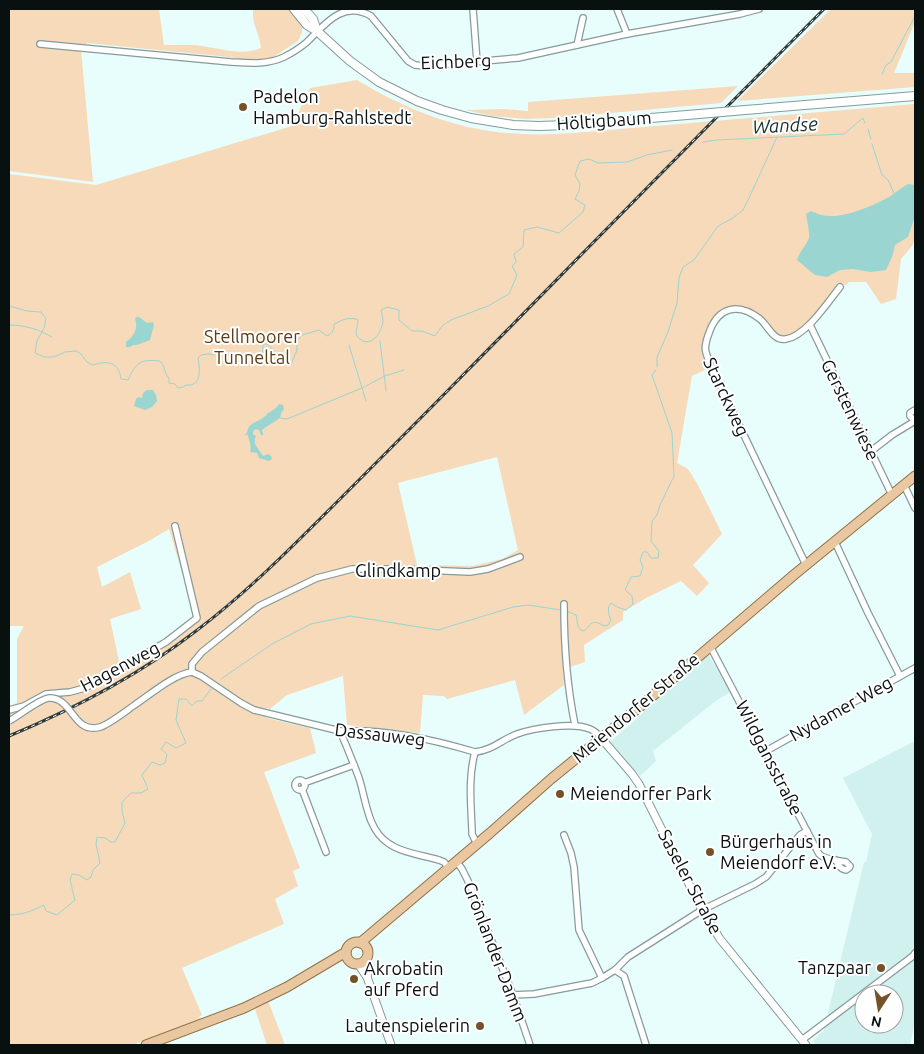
<svg xmlns="http://www.w3.org/2000/svg" width="924" height="1054" font-family="Ubuntu,sans-serif">
<rect width="100%" height="100%" fill="#e7fefd"/>
<!-- built -->
<g fill="#d1f1ee" fill-rule="evenodd">
<polygon points="708,654 731,692 717,700 653,751 656,761 640,776 610,742 635,720 650,703"/>
<path d="M915 741V1022L910 1045H816L813 1041 824 1030 864 862H866L872 834 843 778ZM864 994H894V1024H864Z"/>
</g>
<!-- green -->
<g fill="#f6daba" fill-rule="evenodd">
<path d="M9 9H159L164 45C175 45 185 45 196 45 216 47 241 57 261 48 259 32 252 26 253 9H291L302 24V33L298 41 275 56 265 60 250 61 229 57 87 43 81 49 93 182 9 171Z"/>
<polygon points="831,9 915,9 915,22 894,73 915,73 915,87 737,101"/>
<path d="M357 80C400 106 447 126 497 132 523 135 548 135 574 133L915 104V239L912 246 901 259 896 299 881 304 866 282H849L846 285H840C828 299 804 332 787 337 785 338 782 338 780 338L749 310C743 311 722 312 718 315 710 319 701 341 702 350 703 356 707 363 709 368L692 376 677 463 688 469 698 485 722 534 693 565 709 583 697 596 681 581 646 598 623 612V620L584 645 585 662 570 667 566 613 561 614 564 685 524 715 515 680 447 699 444 696 423 695 420 733 347 725 343 676 287 695 270 709 267 708 258 714 271 719 310 728 316 753 264 772 300 868 293 871 298 886 275 899 284 924 182 968 202 1015 199 1017 201 1021 132 1045H9V706L17 703V639L24 626H9V174L96 185 292 126 310 88ZM497 457 518 550 502 559 473 566 417 565 398 483ZM169 529 197 622 156 651 123 671 120 666 110 619 141 609 130 572 102 587 97 567 147 542Z"/>
<polygon points="738,86 721,103 555,118 526,119 492,116 465,110 504,109 528,111 528,102"/>
<polygon points="269,1002 269,1003 285,1045 267,1045 255,1009"/>
</g>
<!-- water -->
<g fill="#9bd5d1">
<path d="M908 184 915 185V216L908 237 895 245 892 257 886 270 871 272 853 269 840 270 827 277 815 275 797 260C799 252 806 246 809 238 810 234 807 220 806 214L811 211C817 214 823 216 830 216 847 217 878 204 892 195 898 191 902 187 908 184Z"/>
<path d="M137 317H139L147 323 153 322 154 325 150 340 137 345H133L130 347H126V342C135 335 138 329 135 318Z"/>
<polygon points="147,390 153,390 156,395 157,401 152,407 145,410 134,406 136,399 138,397 142,398 143,393"/>
<path d="M279 404 283 405 284 409 281 413 280 418 263 429 262 431 263 433V435H261L259 430 255 429 253 432V434L256 436 255 438V444L263 456 268 454 271 456 272 459 269 461 259 458 257 453 250 452C252 445 249 442 248 435H244L247 433C248 422 257 423 264 417 270 413 263 416 270 412 274 409 276 409 279 404Z"/>
</g>
<g fill="none" stroke-linecap="round" stroke-linejoin="round">
<!-- stream -->
<g stroke="#9bd5d1" stroke-width="1">
<polyline points="882,74 886,65 891,62 915,16"/>
<polyline points="868,129 871,139"/>
<polyline points="703,142 717,140 844,134 863,118 865,123"/>
<polyline points="872,144 882,175 888,180 894,193"/>
<path d="M9 306 27 311 41 312 46 319 44 328 37 341 35 353 44 357H54L65 352 76 351 81 354 87 362 93 365C107 360 119 362 121 379L128 380C136 362 141 359 160 361 166 368 164 374 169 378V383L175 384 178 388 183 387 186 385C202 387 200 369 198 358L201 355 208 354 215 355 221 353 228 355 235 360 249 364 257 363 262 359 263 344H267C273 348 278 356 280 364L291 365 297 350V341L302 335 319 330 327 336C333 333 334 330 334 324 342 320 350 316 358 320 358 324 355 332 357 336 358 338 361 340 363 341 374 345 381 332 383 322 383 318 382 314 381 310L387 307 399 310V320L412 331H422L435 336 442 326 451 320 488 306 509 294 517 275 512 266 516 262 514 254 523 247 524 230 537 227 559 233 583 212 585 205 575 199 579 191 580 184 575 175 580 161 589 159 598 163 627 162 647 155 672 150"/>
<path d="M9 325C25 325 38 329 52 337"/>
<polyline points="380,341 386,391"/>
<polyline points="349,345 366,401"/>
<polyline points="657,367 657,357 668,332 677,303 679,278 683,267 694,260 718,226 733,218 743,210 749,198 777,137"/>
<polyline points="280,418 287,419 362,388 385,376 404,370"/>
<path d="M567 611 576 615C578 622 576 629 584 631 592 623 592 619 604 626L608 625 611 620C608 614 607 608 611 603L617 607 626 610 633 604 632 596 625 590 631 577 640 576 643 567 640 560 643 552H647L651 558H658L659 551 651 541 652 521 657 515 660 505 674 476 672 433 652 375 656 370"/>
<polyline points="221,679 272,644 311,624 350,616 438,630 513,607 528,605 561,610"/>
<path d="M9 915C22 915 32 911 44 905L46 911 57 915 75 900 70 880 72 874 79 875 87 880 91 877 93 870 100 863 96 844 97 837 105 838 111 842H115L125 823 122 811V802L131 793H141L148 789 142 775 152 762 160 765 165 763 167 754 161 749 166 742 176 748 186 743 176 720 179 699H186L192 706 197 701H202L211 689"/>
</g>
<!-- minor casing -->
<g stroke="#869b9a" stroke-width="8">
<g id="minor">
<polyline points="473,9 477,62"/>
<polyline points="617,9 627,34"/>
<path d="M40 44 231 62C249 63 267 65 284 57 292 53 300 48 307 42 325 24 343 0 371 16L408 61 415 65 425 66 518 58 627 34 740 14 759 9"/>
<polyline points="577,45 583,18"/>
<polyline points="810,325 892,495"/>
<polyline points="915,410 913,411 910,413 910,416 915,421"/>
<polyline points="870,452 892,435 915,421"/>
<polyline points="904,485 915,508"/>
<polyline points="835,542 868,613 900,676"/>
<path d="M806 565 711 366C705 351 703 349 709 333 718 307 738 302 760 319 768 326 774 342 786 339 806 336 828 302 840 287"/>
<path d="M564 604C564 645 567 686 575 725"/>
<path d="M710 646 819 854C825 860 837 860 846 862L850 866 849 868 846 870C840 869 838 865 836 860"/>
<path d="M192 672 201 676 241 703 254 710 340 731C386 729 431 739 475 752 493 750 501 740 517 734 534 728 573 722 590 729 595 731 598 734 601 738"/>
<polyline points="192,672 192,664 202,652 259,606 317,578 352,569 399,569 470,572 488,569 507,562 520,557"/>
<path d="M136 704C151 694 174 674 192 672"/>
<polyline points="9,710 24,706 46,694 70,692 85,688 166,642 197,618 175,526"/>
<path d="M340 731C347 747 353 762 359 778 366 799 367 829 388 843 402 853 422 855 439 860L444 862 448 867"/>
<polyline points="766,751 915,668"/>
<path d="M475 752C468 778 471 804 472 830V834L477 844"/>
<circle cx="300" cy="785" r="5"/>
<polyline points="304,783 354,765"/>
<polyline points="302,789 326,852"/>
<polyline points="564,835 571,853 574,867 579,930 602,978"/>
<polyline points="456,861 462,869 468,881 513,995 530,1045"/>
<polyline points="615,970 624,976 646,1045"/>
<polyline points="513,995 534,994 592,983 602,978 615,970 628,957 702,910 755,884 766,877 800,835 807,831"/>
<polyline points="802,1040 913,956 915,953"/>
</g>
</g>
<!-- tertiary casing -->
<g stroke="#869b9a" stroke-width="9">
<g id="tertiary">
<polyline points="601,738 632,774 639,784 702,910 720,939 806,1045"/>
<polyline points="365,961 368,972 367,977 391,1045"/>
<polyline points="358,964 367,977"/>
</g>
</g>
<!-- secondary casing -->
<g stroke="#869b9a" stroke-width="10">
<g id="secondary">
<polyline points="294,9 307,25 317,31 350,61 379,82 417,101 442,110 471,118 513,125 539,126 567,125 699,114"/>
<polyline points="304,9 313,19 317,31"/>
<polyline points="745,110 915,96"/>
</g>
</g>
<!-- primary casing -->
<g stroke="#927145" stroke-width="11">
<g id="primary">
<circle cx="357" cy="953" r="11"/>
<polyline points="360,943 490,833 551,779 643,704 795,574 915,476"/>
<polyline points="146,1045 244,1008 287,987 346,952"/>
</g>
</g>
<!-- minor -->
<use href="#minor" stroke="#fff" stroke-width="5.5"/>
<!-- tertiary -->
<use href="#tertiary" stroke="#fff" stroke-width="7"/>
<!-- secondary -->
<use href="#secondary" stroke="#fff" stroke-width="8"/>
<!-- primary -->
<use href="#primary" stroke="#e9c8a1" stroke-width="9"/>
<!-- rail casing -->
<g stroke="#2e3938" stroke-width="3">
<path id="rail" d="M9 736C76 708 138 676 196 631 245 594 288 551 331 508 376 463 422 417 467 371 586 250 704 129 824 9"/>
</g>
<!-- rail -->
<use href="#rail" stroke="#fff" stroke-width="1" stroke-dasharray="4" stroke-linecap="butt"/>
<!-- minor-bridge casing -->
<g stroke="#869b9a" stroke-width="8" stroke-linecap="butt">
<path id="minor-bridge" d="M9 721C19 716 39 699 49 698 73 697 73 735 100 727 110 724 127 710 136 704"/>
</g>
<!-- secondary-bridge casing -->
<g stroke="#869b9a" stroke-width="10" stroke-linecap="butt">
<polyline id="secondary-bridge" points="699,114 745,110"/>
</g>
<!-- minor-bridge -->
<use href="#minor-bridge" stroke="#fff" stroke-width="5.5"/>
<!-- secondary-bridge -->
<use href="#secondary-bridge" stroke="#fff" stroke-width="8"/>
</g>
<!-- markers -->
<g fill="#735229" stroke="#fff" stroke-width="2">
<circle cx="243" cy="107" r="5"/>
<circle cx="560" cy="794" r="5"/>
<circle cx="710" cy="852" r="5"/>
<circle cx="881" cy="968" r="5"/>
<circle cx="354" cy="979" r="5"/>
<circle cx="480" cy="1026" r="5"/>
</g>
<g text-anchor="middle" stroke-width="4" stroke-linejoin="round" paint-order="stroke">
<!-- street labels -->
<g font-size="18" fill="#091110" stroke="#fff">
<text transform="translate(456 62) rotate(-2)" y="6">Eichberg</text>
<text transform="translate(604 121) rotate(-4)" y="6">Höltigbaum</text>
<text transform="translate(726 397) rotate(65)" y="6">Starckweg</text>
<text transform="translate(850 410) rotate(64)" y="6">Gerstenwiese</text>
<text x="398" y="577">Glindkamp</text>
<text transform="translate(120 667) rotate(-28)" y="6">Hagenweg</text>
<text transform="translate(636 708) rotate(-40)" y="6">Meiendorfer Straße</text>
<text transform="translate(841 709) rotate(-29)" y="6">Nydamer Weg</text>
<text transform="translate(380 735) rotate(7)" y="6">Dassauweg</text>
<text transform="translate(769 758) rotate(63)" y="6">Wildgansstraße</text>
<text transform="translate(690 882) rotate(62)" y="6">Saseler Straße</text>
<text transform="translate(495 952) rotate(69)" y="6">Grönlander Damm</text>
</g>
<!-- poi labels -->
<g font-size="18" fill="#091110" stroke="#fff" text-anchor="start">
<text x="253" y="103">Padelon<tspan x="253" dy="21">Hamburg-Rahlstedt</tspan></text>
<text x="570" y="800">Meiendorfer Park</text>
<text x="720" y="848">Bürgerhaus in<tspan x="720" dy="21">Meiendorf e.V.</tspan></text>
<text x="871" y="974" text-anchor="end">Tanzpaar</text>
<text x="364" y="975">Akrobatin<tspan x="364" dy="21">auf Pferd</tspan></text>
<text x="470" y="1032" text-anchor="end">Lautenspielerin</text>
</g>
<!-- park labels -->
<g font-size="18" fill="#5d3d13" stroke="#fff">
<text x="252" y="343">Stellmoorer<tspan x="252" dy="21">Tunneltal</tspan></text>
</g>
<!-- water labels -->
<g font-size="19" font-style="italic" fill="#153331" stroke="#fff">
<text transform="translate(785 125) rotate(-3)" y="7">Wandse</text>
</g>
</g>
<!-- border -->
<rect width="924" height="1054" fill="none" stroke="#091110" stroke-width="20"/>
<!-- north arrow -->
<g transform="translate(879 1009) rotate(192)"><circle r="24" fill="#ffffff" stroke="#9da09f"/>
<path d="M0-4L9 19L0 12L-9 19Z" fill="#735229"/>
<text y="-8" font-size="14" font-weight="bold" text-anchor="middle" fill="#091110">N</text>
</g>
</svg>
